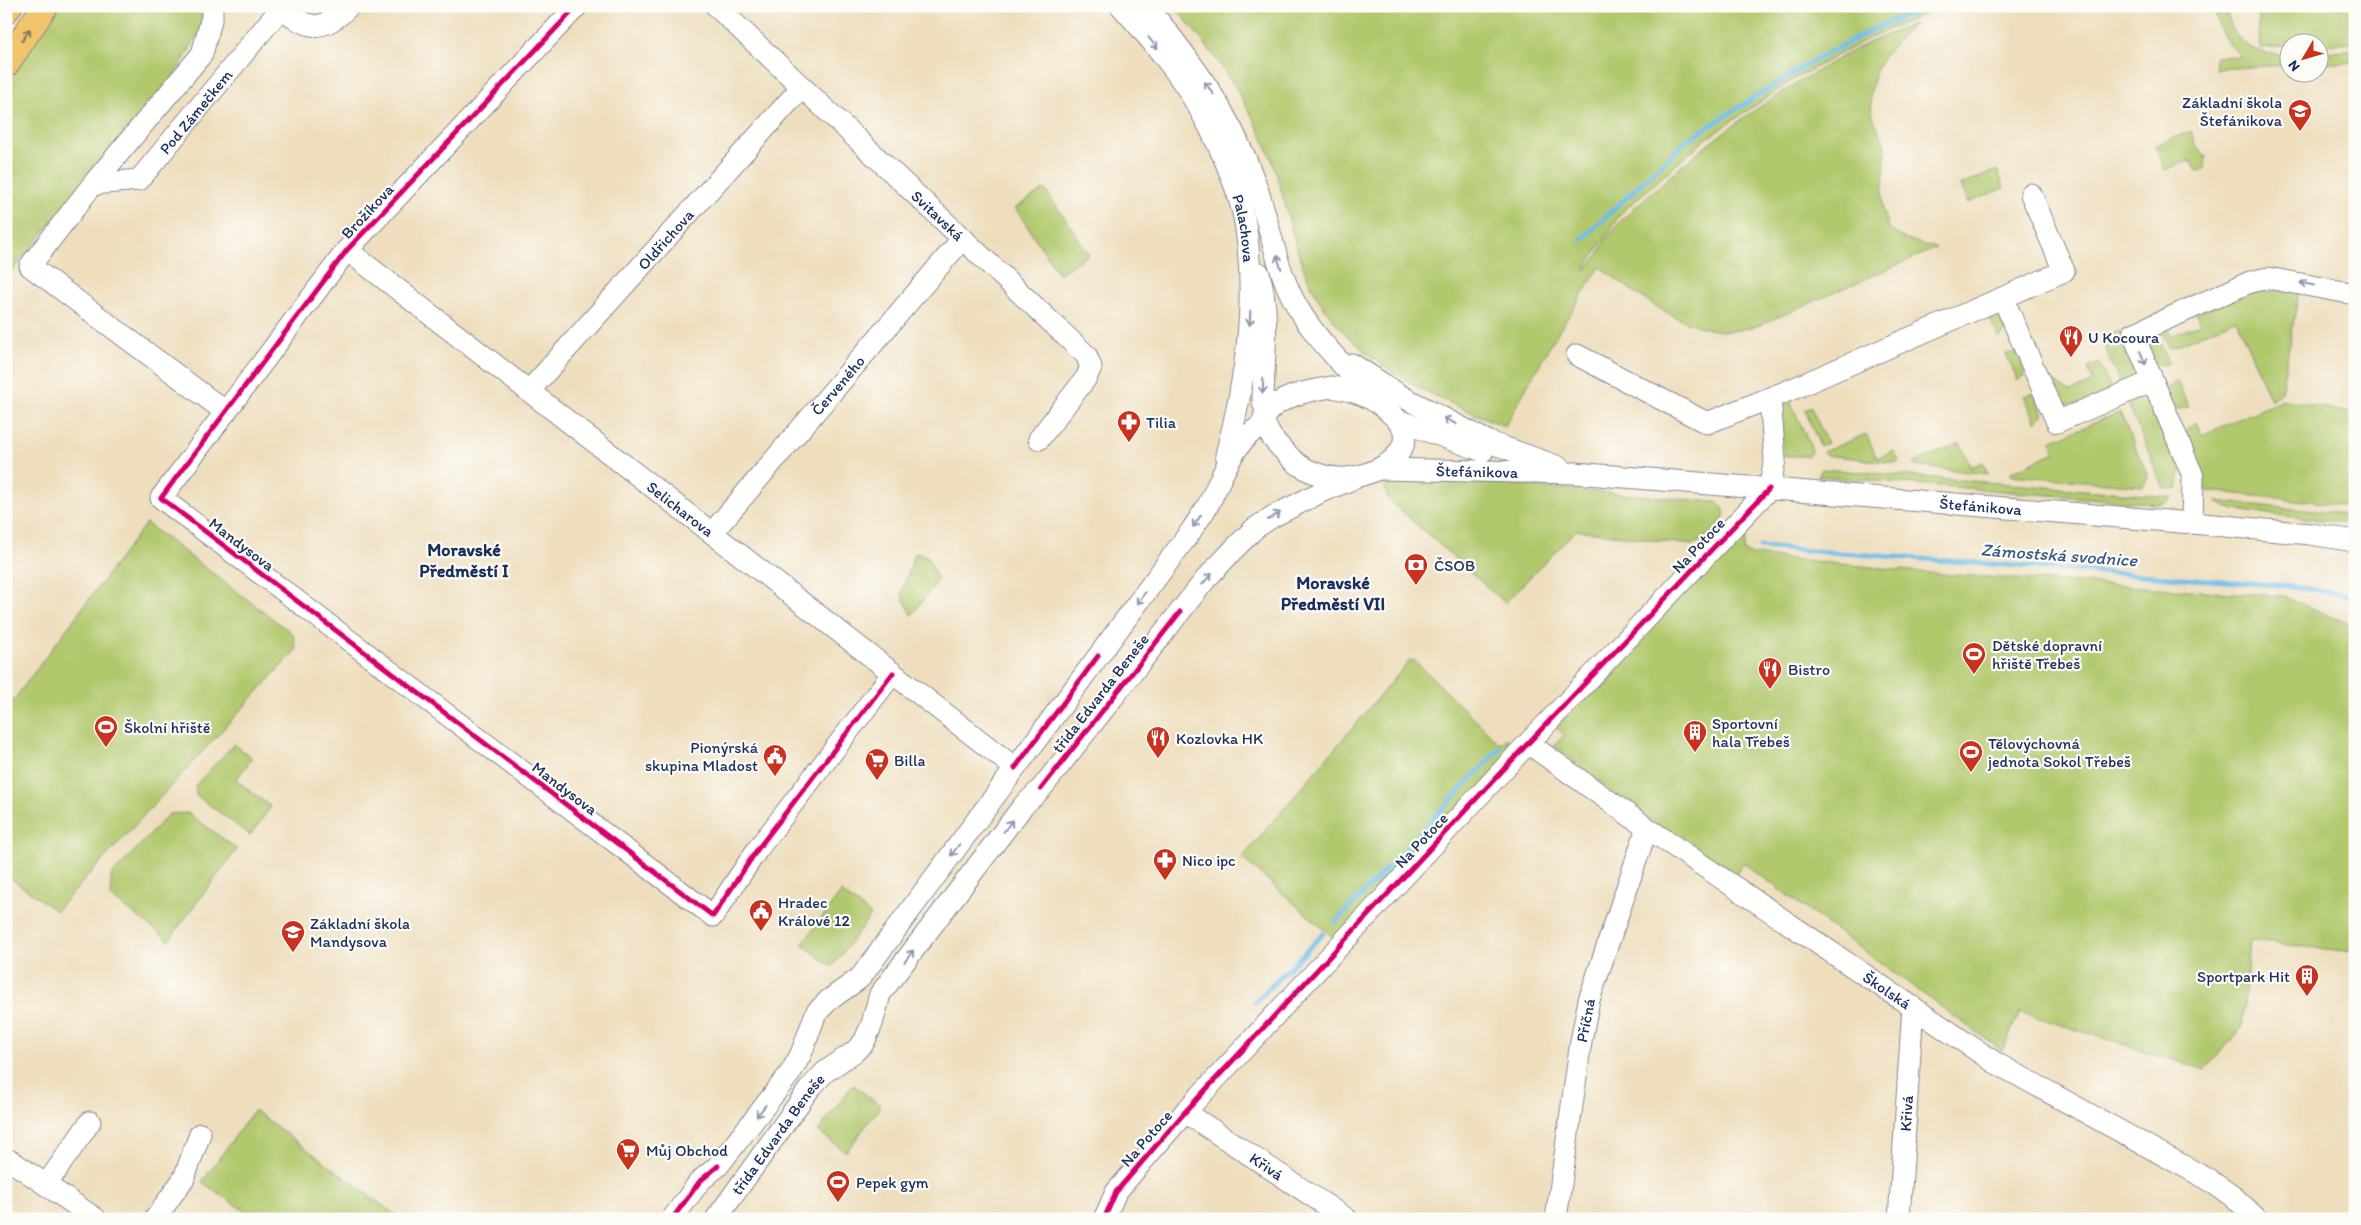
<svg xmlns="http://www.w3.org/2000/svg" width="2361" height="1225" font-family="Itim,sans-serif">
<rect width="100%" height="100%" fill="#fdfcf7"/>
<filter id="ink" filterUnits="userSpaceOnUse"><feTurbulence type="fractalNoise" baseFrequency=".02" numOctaves="2"/><feDisplacementMap in="SourceGraphic" scale="10" xChannelSelector="R" yChannelSelector="G"/><feConvolveMatrix kernelMatrix="1 2 1 2 8 2 1 2 1" color-interpolation-filters="sRGB"/></filter>
<filter id="wash" filterUnits="userSpaceOnUse"><feTurbulence type="fractalNoise" baseFrequency=".0096" numOctaves="4" result="noise"/><feDisplacementMap in="SourceGraphic" scale="20" xChannelSelector="R" yChannelSelector="G"/><feGaussianBlur stdDeviation="1.12" result="paint"/><feColorMatrix in="noise" values="0 0 0 0 0 0 0 0 0 0 0 0 0 0 0 0 0 1.4 0 .05"/><feComposite in="paint" operator="in"/></filter>
<g filter="url(#wash)">
<rect width="100%" height="100%" fill="#eedebe"/>
<!-- green -->
<g fill="#b1c86c" stroke="#667c65">
<polygon points="55,6 202,6 201,29 177,71 6,278 6,79"/>
<path d="M1174 6H1944L1875 35 1794 79 1707 138 1621 213 1584 270C1596 262 1601 246 1610 234 1623 216 1642 201 1659 186 1718 132 1785 87 1856 49 1875 39 1895 32 1915 23 1888 50 1863 73 1873 115 1875 127 1885 137 1885 151 1886 172 1874 221 1896 234 1908 241 1923 244 1936 248L1760 325C1751 327 1742 330 1733 331 1687 334 1635 293 1600 267L1554 339 1505 426C1436 399 1357 364 1318 298 1293 256 1287 200 1270 155 1248 99 1212 51 1174 6Z"/>
<path d="M2214 6H2226C2231 43 2254 56 2288 54V65L2216 69 2215 57 2241 56C2225 42 2216 27 2214 6Z"/>
<polygon points="2258,6 2355,6 2355,43 2319,45 2318,42 2288,42 2288,46 2260,48"/>
<polygon points="2355,51 2355,62 2319,64 2319,52"/>
<polygon points="2191,131 2197,148 2206,156 2205,168 2201,171 2196,170 2193,162 2189,160 2165,170 2155,146"/>
<polygon points="1997,170 2004,188 1968,203 1961,185"/>
<polygon points="1045,189 1089,254 1059,274 1015,208"/>
<path d="M2280 290 2299 291 2281 392 2271 400 2236 319 2169 349 2160 328 2166 326 2171 336 2200 324 2196 313C2223 303 2250 291 2280 290Z"/>
<polygon points="1987,312 1998,312 2006,331 1999,338"/>
<path d="M2121 330C2131 352 2147 370 2121 386L2103 343 2109 335Z"/>
<path d="M2155 331 2169 363C2162 366 2158 365 2152 361L2145 340Z"/>
<polygon points="2012,353 2018,354 2025,374 2018,381 2006,354"/>
<path d="M2099 363 2111 390C2083 402 2067 418 2049 385L2055 382 2070 392 2093 382 2088 368Z"/>
<polygon points="2177,381 2189,407 2178,409 2172,406 2166,393 2168,388"/>
<polygon points="2030,394 2036,396 2043,415 2036,422 2024,396"/>
<path d="M1789 398 1811 448V453L1808 456H1784C1782 440 1775 408 1789 398Z"/>
<polygon points="2138,399 2152,406 2181,471 2177,489 2163,487 2127,401"/>
<polygon points="2287,400 2355,414 2355,506 2207,491 2205,488 2185,440 2187,428 2196,422 2202,435 2280,401"/>
<polygon points="1811,407 1827,443 1820,446 1805,410"/>
<polygon points="2120,412 2148,477 2143,486 2011,475 2011,472 2055,452 2051,441"/>
<polygon points="1866,434 1877,458 1894,451 1899,461 1897,463 1825,455 1823,452"/>
<polygon points="1960,443 1971,467 1983,462 1988,474 1916,466 1914,463"/>
<polygon points="1822,469 2172,497 2167,502 2159,504 1818,476"/>
<path d="M1396 478 1518 485 1717 502 1722 506 1725 514C1719 529 1708 539 1692 545L1576 530 1505 603 1388 499 1383 480Z"/>
<polygon points="2216,501 2344,514 2355,516 2355,524 2234,510"/>
<polygon points="146,523 293,634 296,650 56,911 6,875 6,710"/>
<polygon points="1748,523 1744,551 1752,555 1941,574 2282,596 2355,626 2355,952 2250,941 2242,1028 2205,1070 2020,1012 2002,1051 1743,863 1734,876 1622,800 1554,746 1564,735 1556,727"/>
<polygon points="915,553 927,556 938,580 912,615 901,594"/>
<polygon points="1414,660 1500,744 1506,738 1516,750 1335,939 1242,858 1409,661"/>
<polygon points="234,744 252,758 236,780 271,807 250,835 196,795 195,786"/>
<polygon points="188,813 237,849 169,940 111,897 111,876 169,814"/>
<polygon points="841,892 871,915 832,967 802,944"/>
<polygon points="853,1085 881,1106 846,1152 818,1131"/>
<polygon points="254,1110 401,1219 256,1219 202,1182"/>
</g>
<g fill="none" stroke-linecap="round" stroke-linejoin="round">
<!-- stream -->
<g stroke="#70bce9" stroke-width="5">
<polyline points="1581,240 1687,140 1816,59 1878,27 1929,6"/>
<polyline points="1760,547 2290,586 2355,596"/>
<polyline points="1336,922 1500,748"/>
<polyline points="1255,1002 1323,934"/>
</g>
</g>
</g>
<g filter="url(#ink)">
<g fill="none" stroke-linecap="round" stroke-linejoin="round">
<!-- minor casing -->
<g stroke="#84868e" stroke-width="23">
<g id="minor">
<polyline points="212,6 212,17 202,54 93,184 30,266 226,412"/>
<path d="M280 6C306 30 323 34 349 6"/>
<polyline points="577,6 347,250 161,498 713,916 757,850 893,673"/>
<path id="s1" d="M716 6 1086 355 1091 367 1086 378 1039 439"/>
<path id="s2" d="M1121 6C1140 27 1158 48 1175 71 1205 112 1242 185 1247 237 1256 311 1245 383 1226 455"/>
<path d="M1147 6C1193 64 1228 109 1254 180 1269 219 1274 261 1293 299 1312 337 1347 367 1373 400"/>
<path id="s3" d="M93 184 139 180 281 8"/>
<path id="s4" d="M347 250 1015 768"/>
<path d="M1259 273C1271 316 1263 359 1263 403L1267 412"/>
<polyline points="2003,298 2057,422 2153,381"/>
<polyline points="1577,355 1707,423 1795,388 2064,271 2031,194"/>
<polyline points="1352,364 1403,397 1489,442 1559,467"/>
<path d="M1331 387C1353 390 1373 396 1389 412 1393 416 1400 421 1402 426 1417 459 1363 480 1339 478 1320 477 1300 469 1288 455 1278 445 1264 432 1264 417 1277 396 1308 391 1331 387Z"/>
<path id="s5" d="M529 391 802 87"/>
<polyline points="1397,420 1483,451"/>
<path id="s6" d="M1378 469 1575 473 2192 523 2310 534 2355 541"/>
<polyline points="1769,489 1775,460 1770,398"/>
<polyline points="2192,523 2193,476 2133,334 2250,282 2268,278 2355,294"/>
<path id="s7" d="M712 533 963 238"/>
<path id="s8" d="M1528 743 1647 828 1994 1062 2209 1180 2235 1198 2257 1219"/>
<path id="s9" d="M1185 1112 1347 1219"/>
<polyline points="11,1161 96,1219"/>
<polyline points="46,1185 90,1122"/>
<polyline points="155,1219 184,1178 200,1134"/>
<path d="M672 1219 700 1181 718 1166 791 1072 801 1054 816 1013 829 1000 860 978 1191 531C1196 523 1203 514 1208 505 1223 476 1233 440 1264 424"/>
<path id="s10" d="M716 1219 810 1088 825 1072 854 1052 864 1042 872 1024 880 994 1023 806 1041 789 1205 580 1237 546 1254 529 1272 517 1323 491 1355 478"/>
<polyline points="1104,1219 1116,1192 1185,1112 1516,756 1769,489"/>
<path id="s11" d="M1556 1219 1581 1041 1589 1000 1647 828"/>
<path id="s12" d="M1899 1219 1913 1007"/>
</g>
</g>
<!-- major casing -->
<g stroke="#84868e" stroke-width="28">
<g id="major">
<polyline points="6,10 9,6"/>
<polyline points="6,64 45,6"/>
</g>
</g>
<!-- minor -->
<use href="#minor" stroke="#fff" stroke-width="21"/>
<!-- major -->
<use href="#major" stroke="#f1c36a" stroke-width="26"/>
<!-- cycleway casing -->
<g stroke="#fdfcf7" stroke-width="8">
<g id="cycleway">
<polyline points="577,6 347,250 161,498 713,916 757,850 893,673"/>
<polyline points="1015,768 1098,656"/>
<polyline points="1041,789 1180,612"/>
<polyline points="672,1219 700,1181 718,1166"/>
<polyline points="1104,1219 1116,1192 1185,1112 1516,756 1769,489"/>
</g>
</g>
<!-- cycleway -->
<use href="#cycleway" stroke="#d6006c" stroke-width="5"/>
</g>
<!-- one-way arrows -->
<defs><path id="oneway-shaft" d="M-6 0H5M1.5-3L5.5 0L1.5 3" fill="none" stroke-width="1.6" stroke-linecap="round" stroke-linejoin="round" transform="scale(1.25)"/></defs>
<use stroke="#7b7263" href="#oneway-shaft" transform="translate(26 35) rotate(-57)"/>
<g stroke="#8d97ae">
<use href="#oneway-shaft" transform="translate(1153 43) rotate(51)"/>
<use href="#oneway-shaft" transform="translate(1209 88) rotate(-125)"/>
<use href="#oneway-shaft" transform="translate(1279 262) rotate(-108)"/>
<use href="#oneway-shaft" transform="translate(2307 284) rotate(-169)"/>
<use href="#oneway-shaft" transform="translate(1250 318) rotate(93)"/>
<use href="#oneway-shaft" transform="translate(2143 358) rotate(67)"/>
<use href="#oneway-shaft" transform="translate(1263 386) rotate(91)"/>
<use href="#oneway-shaft" transform="translate(1450 421) rotate(-153)"/>
<use href="#oneway-shaft" transform="translate(1274 516) rotate(-31)"/>
<use href="#oneway-shaft" transform="translate(1197 521) rotate(124)"/>
<use href="#oneway-shaft" transform="translate(1207 579) rotate(-49)"/>
<use href="#oneway-shaft" transform="translate(1141 598) rotate(127)"/>
<use href="#oneway-shaft" transform="translate(1008 826) rotate(-53)"/>
<use href="#oneway-shaft" transform="translate(955 850) rotate(127)"/>
<use href="#oneway-shaft" transform="translate(909 956) rotate(-53)"/>
<use href="#oneway-shaft" transform="translate(761 1111) rotate(128)"/>
</g>
</g>
<!-- icons -->
<defs>
<g id="school-pin" transform="scale(1.25)"><path d="M0 17L-7.5 6A9.5 9.5 0 1 1 7.5 6Z" fill="#c8321e" stroke="#fdfcf7"/><path d="M0-5L7-2L0 1L-7-2ZM-4 1L0 2.5L4 1V4Q0 6-4 4Z" fill="#fff"/></g>
<g id="restaurant-pin" transform="scale(1.25)"><path d="M0 17L-7.5 6A9.5 9.5 0 1 1 7.5 6Z" fill="#c8321e" stroke="#fdfcf7"/><path d="M-5-6h1v4h1v-4h1v4h1v-4h1v5L-1.5 .5V6h-2V.5L-5-1ZM5-6V6H3V1.5H1.5Q1.5-4 5-6Z" fill="#fff"/></g>
<g id="pharmacy-pin" transform="scale(1.25)"><path d="M0 17L-7.5 6A9.5 9.5 0 1 1 7.5 6Z" fill="#c8321e" stroke="#fdfcf7"/><path d="M-2-6h4v4h4v4h-4v4h-4v-4h-4v-4h4Z" fill="#fff"/></g>
<g id="bank-pin" transform="scale(1.25)"><path d="M0 17L-7.5 6A9.5 9.5 0 1 1 7.5 6Z" fill="#c8321e" stroke="#fdfcf7"/><path d="M-6-4H6V4H-6ZM0-2.3a2.3 2.3 0 1 0 0 4.6a2.3 2.3 0 1 0 0-4.6Z" fill="#fff"/></g>
<g id="stadium-pin" transform="scale(1.25)"><path d="M0 17L-7.5 6A9.5 9.5 0 1 1 7.5 6Z" fill="#c8321e" stroke="#fdfcf7"/><path d="M0-5a6.5 5 0 1 0 0 10a6.5 5 0 1 0 0-10ZM-3.5-1.8h7v3.6h-7Z" fill="#fff"/></g>
<g id="building-pin" transform="scale(1.25)"><path d="M0 17L-7.5 6A9.5 9.5 0 1 1 7.5 6Z" fill="#c8321e" stroke="#fdfcf7"/><path d="M-4-6H4V6H1V3H-1V6H-4ZM-2.5-4.3h1.7v1.8h-1.7ZM.8-4.3h1.7v1.8H.8ZM-2.5-1h1.7V.8h-1.7ZM.8-1h1.7V.8H.8Z" fill="#fff"/></g>
<g id="civic-pin" transform="scale(1.25)"><path d="M0 17L-7.5 6A9.5 9.5 0 1 1 7.5 6Z" fill="#c8321e" stroke="#fdfcf7"/><path d="M-.6-6.5H3V-4.5H.6V-3L4-1V1h2V6H-6V1h2V-1L-.6-3ZM-1.2 2.5V6h2.4V2.5Z" fill="#fff"/></g>
<g id="supermarket-pin" transform="scale(1.25)"><path d="M0 17L-7.5 6A9.5 9.5 0 1 1 7.5 6Z" fill="#c8321e" stroke="#fdfcf7"/><path d="M-6-5.5h2.5l.6 2H6L4.5 2H-2.5L-4.4-4H-6ZM-1.5 3.2a1.3 1.3 0 1 0 .1 0ZM3 3.2a1.3 1.3 0 1 0 .1 0Z" fill="#fff"/></g>
</defs>
<g fill-rule="evenodd">
<use href="#school-pin" x="2300" y="111"/>
<use href="#restaurant-pin" x="2071" y="337"/>
<use href="#pharmacy-pin" x="1129" y="422"/>
<use href="#bank-pin" x="1416" y="565"/>
<use href="#stadium-pin" x="1974" y="654"/>
<use href="#restaurant-pin" x="1770" y="669"/>
<use href="#stadium-pin" x="106" y="727"/>
<use href="#building-pin" x="1695" y="732"/>
<use href="#restaurant-pin" x="1158" y="738"/>
<use href="#stadium-pin" x="1971" y="752"/>
<use href="#civic-pin" x="775" y="756"/>
<use href="#supermarket-pin" x="877" y="760"/>
<use href="#pharmacy-pin" x="1165" y="860"/>
<use href="#civic-pin" x="761" y="911"/>
<use href="#school-pin" x="293" y="932"/>
<use href="#building-pin" x="2307" y="976"/>
<use href="#supermarket-pin" x="628" y="1150"/>
<use href="#stadium-pin" x="838" y="1182"/>
</g>
<g text-anchor="middle" stroke-width="4.5" stroke-linejoin="round" paint-order="stroke">
<!-- poi labels -->
<g font-size="16" fill="#1b2f5e" stroke="#fdfcf7" text-anchor="start">
<text x="2282" y="108" text-anchor="end">Základní škola<tspan x="2282" dy="18">Štefánikova</tspan></text>
<text x="2088" y="343">U Kocoura</text>
<text x="1146" y="428">Tilia</text>
<text x="1434" y="571">ČSOB</text>
<text x="1992" y="651">Dětské dopravní<tspan x="1992" dy="18">hřiště Třebeš</tspan></text>
<text x="1788" y="675">Bistro</text>
<text x="1712" y="729">Sportovní<tspan x="1712" dy="18">hala Třebeš</tspan></text>
<text x="124" y="733">Školní hřiště</text>
<text x="1176" y="744">Kozlovka HK</text>
<text x="1988" y="749">Tělovýchovná<tspan x="1988" dy="18">jednota Sokol Třebeš</tspan></text>
<text x="758" y="753" text-anchor="end">Pionýrská<tspan x="758" dy="18">skupina Mladost</tspan></text>
<text x="894" y="766">Billa</text>
<text x="1182" y="866">Nico ipc</text>
<text x="778" y="908">Hradec<tspan x="778" dy="18">Králové 12</tspan></text>
<text x="310" y="929">Základní škola<tspan x="310" dy="18">Mandysova</tspan></text>
<text x="2290" y="982" text-anchor="end">Sportpark Hit</text>
<text x="646" y="1156">Můj Obchod</text>
<text x="856" y="1188">Pepek gym</text>
</g>
<!-- street labels -->
<g font-size="16" fill="#1b2f5e" stroke="#fdfcf7">
<text dy="6" stroke="none"><textPath href="#s3" startOffset="135">Pod Zámečkem</textPath></text>
<text transform="translate(367 211) rotate(-47)" y="6">Brožíkova</text>
<text dy="6" stroke="none"><textPath href="#s1" startOffset="305">Svitavská</textPath></text>
<text dy="6" stroke="none"><textPath href="#s2" startOffset="258">Palachova</textPath></text>
<text dy="6" stroke="none"><textPath href="#s5" startOffset="204">Oldřichova</textPath></text>
<text dy="6" stroke="none"><textPath href="#s7" startOffset="194">Červeného</textPath></text>
<text dy="6" stroke="none"><textPath href="#s6" startOffset="99">Štefánikova</textPath></text>
<text dy="6" stroke="none"><textPath href="#s6" startOffset="604">Štefánikova</textPath></text>
<text dy="6" stroke="none"><textPath href="#s4" startOffset="422">Selicharova</textPath></text>
<text transform="translate(242 544) rotate(37)" y="6">Mandysova</text>
<text transform="translate(1698 545) rotate(-47)" y="6">Na Potoce</text>
<text transform="translate(1100 693) rotate(-52)" y="6">třída Edvarda Beneše</text>
<text transform="translate(565 788) rotate(37)" y="6">Mandysova</text>
<text transform="translate(1421 840) rotate(-47)" y="6">Na Potoce</text>
<text dy="6" stroke="none"><textPath href="#s8" startOffset="436">Školská</textPath></text>
<text dy="6" stroke="none"><textPath href="#s11" startOffset="201">Příčná</textPath></text>
<text dy="6" stroke="none"><textPath href="#s12" startOffset="106">Křivá</textPath></text>
<text dy="6" stroke="none"><textPath href="#s10" startOffset="105">třída Edvarda Beneše</textPath></text>
<text transform="translate(1146 1138) rotate(-49)" y="6">Na Potoce</text>
<text dy="6" stroke="none"><textPath href="#s9" startOffset="98">Křivá</textPath></text>
</g>
<!-- neighbourhood labels -->
<g font-size="18" font-weight="bold" fill="#1b2f5e" stroke="#fdfcf7">
<text x="464" y="556">Moravské<tspan x="464" dy="21">Předměstí I</tspan></text>
<text x="1333" y="589">Moravské<tspan x="1333" dy="21">Předměstí VII</tspan></text>
</g>
<!-- water labels -->
<g font-size="18" font-style="italic" fill="#355988" stroke="#fdfcf7">
<text transform="translate(2059 555) rotate(4)" y="6">Zámostská svodnice</text>
</g>
</g>
<!-- margin -->
<rect width="2361" height="1225" fill="none" stroke="#fdfcf7" stroke-width="25"/>
<!-- north arrow -->
<g transform="translate(2304 58) rotate(232)"><circle r="24" fill="#fdfcf7" stroke="#a3aaba"/>
<path d="M0-4L9 19L0 12L-9 19Z" fill="#c8321e"/>
<text y="-8" font-size="14" font-weight="bold" text-anchor="middle" fill="#1b2f5e">N</text>
</g>
</svg>
